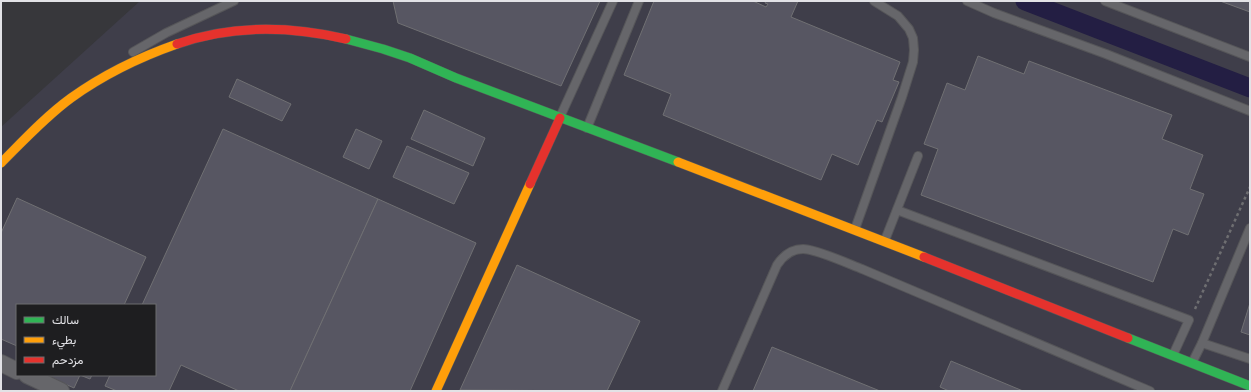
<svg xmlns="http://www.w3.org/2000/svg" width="1251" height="392" font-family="Arial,Vazirmatn,sans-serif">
<rect width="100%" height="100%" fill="#37373b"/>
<!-- built -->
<path fill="#3f3e4a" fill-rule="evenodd" d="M140 1H1250V391H1V127ZM17 305H155V375H17Z"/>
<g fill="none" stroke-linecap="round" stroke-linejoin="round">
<!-- canal -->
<polyline stroke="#231e43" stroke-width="19" points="1025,1 1250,88"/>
</g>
<!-- building -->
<g fill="#575662" stroke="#707073">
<polygon points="393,1 600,1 561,86 398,23"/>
<polygon points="654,1 753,1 766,7 768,4 765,3 766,1 798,1 791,17 900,62 893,80 899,82 882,122 877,120 858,165 832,154 821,180 663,115 671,94 624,75"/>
<polygon points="1220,1 1250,1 1250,12"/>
<polygon points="978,56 1024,74 1029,61 1172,115 1162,139 1203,155 1190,189 1204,194 1188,235 1173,229 1153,282 921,195 938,149 924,144 947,83 965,90"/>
<polygon points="237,79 291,104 282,121 229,97"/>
<polygon points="424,110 485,138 473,166 411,139"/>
<polygon points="223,129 378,199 290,391 239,391 181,365 169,391 117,391 105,386 110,375 155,375 155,305 142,305"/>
<polygon points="356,129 382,141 369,169 343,157"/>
<polygon points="407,146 469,173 454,204 393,177"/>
<polygon points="17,198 146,257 124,305 17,305 17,346 1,339 1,233"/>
<polygon points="378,199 476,243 410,391 290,391"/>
<polygon points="517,265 640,321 607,391 460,390"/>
<polygon points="1250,303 1250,335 1241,332"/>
<polygon points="772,347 880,391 753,391"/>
<polygon points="951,361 1023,391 949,391 940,387"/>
<polygon points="45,375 80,375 74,388"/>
<polygon points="80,375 92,375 90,379"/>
</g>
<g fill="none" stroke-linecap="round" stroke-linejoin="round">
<!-- lane casing -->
<g stroke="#565659" stroke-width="10">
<g id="lane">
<polyline points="967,1 994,13 1106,54 1250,111"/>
<polyline points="1105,1 1250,57"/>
<polyline points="133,52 166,33 234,1"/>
<polyline points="560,117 613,1"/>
<polyline points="587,128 639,1"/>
<polyline points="897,210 1189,320 1173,355"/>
<polyline points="855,229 902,97 913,62 914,50 913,38 909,29 898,16 874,1"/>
<polyline points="885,240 918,156"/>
<polyline points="1202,343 1250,359"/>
<polyline points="1192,363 1202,343 1250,228"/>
<path d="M722 391 777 265C783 256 792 249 803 249 816 249 849 264 862 269L1150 391"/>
</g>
</g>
<!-- street casing -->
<g stroke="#565659" stroke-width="18">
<g id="street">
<polyline points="1,363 17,371"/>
<polyline points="27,375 61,391"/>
</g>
</g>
<!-- fast casing -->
<g stroke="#565659" stroke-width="10">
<g id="fast">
<polyline points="346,39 383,49 410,58 456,78 678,162"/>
<polyline points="1128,338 1250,386"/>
</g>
</g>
<!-- slow casing -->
<g stroke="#565659" stroke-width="10">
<g id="slow">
<polyline points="678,162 924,257"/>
<path d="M1 163C23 141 45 117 71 98 103 75 140 57 177 44"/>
<polyline points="436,391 530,184"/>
</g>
</g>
<!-- jam casing -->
<g stroke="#565659" stroke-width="10">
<g id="jam">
<path d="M177 44C231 25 290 26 346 39"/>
<polyline points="530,184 560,118"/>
<polyline points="924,257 1128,338"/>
</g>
</g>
<!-- path -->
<polyline stroke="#6e6e71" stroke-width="2.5" stroke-dasharray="3 3" stroke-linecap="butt" points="1195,309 1250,187"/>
<!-- lane -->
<use href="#lane" stroke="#66666a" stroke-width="8"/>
<!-- street -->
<use href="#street" stroke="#66666a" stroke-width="16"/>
<!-- fast -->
<use href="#fast" stroke="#30b455" stroke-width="9"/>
<!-- slow -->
<use href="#slow" stroke="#ff9f0a" stroke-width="9"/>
<!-- jam -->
<use href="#jam" stroke="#e5322d" stroke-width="9"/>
</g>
<!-- border -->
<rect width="1251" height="392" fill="none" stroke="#e2e2e6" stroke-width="4"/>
<!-- legend -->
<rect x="16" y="304" width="140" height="72" fill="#1e1e20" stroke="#6c6c6f"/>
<rect x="24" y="317" width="20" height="6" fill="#30b455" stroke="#6c6c6f"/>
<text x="52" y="324" font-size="12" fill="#e2e2e6">سالك</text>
<rect x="24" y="337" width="20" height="6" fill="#ff9f0a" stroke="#6c6c6f"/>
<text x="52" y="344" font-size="12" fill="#e2e2e6">بطيء</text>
<rect x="24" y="357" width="20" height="6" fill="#e5322d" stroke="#6c6c6f"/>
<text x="52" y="364" font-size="12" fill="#e2e2e6">مزدحم</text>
</svg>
